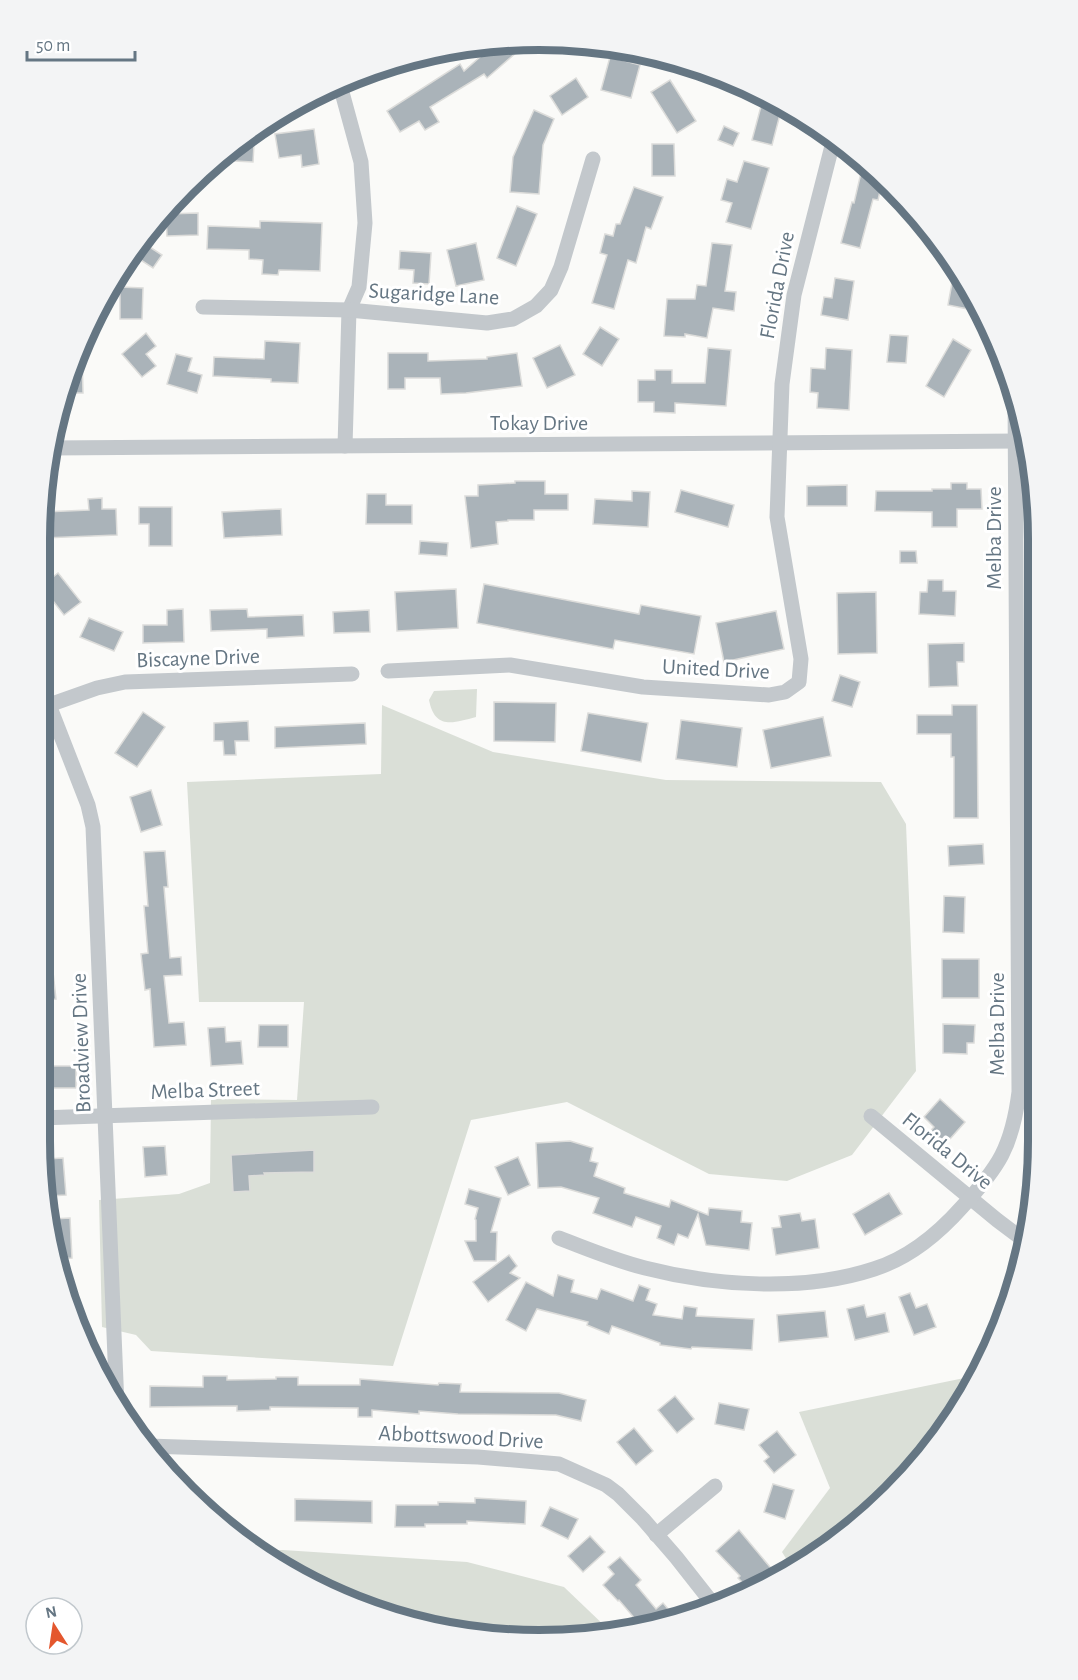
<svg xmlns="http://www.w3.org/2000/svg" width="1078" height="1680" font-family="'Alegreya Sans',sans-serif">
<rect width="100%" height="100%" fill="#fafaf8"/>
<!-- green -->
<g fill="#dadfd7">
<path d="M477 689 476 717C453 723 435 730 429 700L434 691Z"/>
<polygon points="382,705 493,752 666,780 881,782 906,824 916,1071 852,1155 787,1181 709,1174 567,1102 471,1120 393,1366 151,1351 136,1335 102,1327 99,1200 179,1194 210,1183 211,1099 297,1100 304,1002 199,1002 187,782 381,774"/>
<polygon points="974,1376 915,1470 816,1557 792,1568 782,1552 830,1488 799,1412"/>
<polygon points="258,1550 283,1550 467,1562 564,1587 609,1630 507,1640 378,1614"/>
</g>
<!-- building -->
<g fill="#aab3b9" stroke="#dcdcda" stroke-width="1.5">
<polygon points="506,40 517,52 487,78 484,74 430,107 439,122 425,130 419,121 400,132 387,111 460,64 464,71 497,42"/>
<polygon points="610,57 640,65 631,98 601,90"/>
<polygon points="576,78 588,97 562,115 550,96"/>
<polygon points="670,80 696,121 677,133 651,92"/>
<polygon points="764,95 783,103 772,145 752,140"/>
<polygon points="534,110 554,119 543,145 539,194 510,192 513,157"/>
<polygon points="724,126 739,133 733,146 718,140"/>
<polygon points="314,129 319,164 302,167 301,155 279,158 275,134"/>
<polygon points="234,143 254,144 253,162 216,160"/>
<polygon points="652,144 674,144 675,176 652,176"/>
<polygon points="864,160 883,178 878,200 873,199 860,248 841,243 852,202 854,203"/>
<polygon points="744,161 769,168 751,229 726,222 732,203 721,200 727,179 737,182"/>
<polygon points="634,187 663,197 651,229 646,227 636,263 628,260 614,309 592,303 607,255 600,253 605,234 613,236 616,224 620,224"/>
<polygon points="517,206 537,214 516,266 497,258"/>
<polygon points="198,213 198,235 167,236 166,214"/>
<polygon points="260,221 322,223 320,271 279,270 278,275 262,274 263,260 249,259 249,250 207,249 208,226 260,228"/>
<polygon points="142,242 162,255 153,268 133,255"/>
<polygon points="476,243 484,280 456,286 447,250"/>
<polygon points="712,243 732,245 725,291 736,292 734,311 713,308 707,338 685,334 685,337 664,336 667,299 695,299 697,285 706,286"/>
<polygon points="400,251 431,253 429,284 413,283 414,270 399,269"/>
<polygon points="955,266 971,292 968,309 948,305"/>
<polygon points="835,278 854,281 848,320 821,315 824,297 832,298"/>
<polygon points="120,287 143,288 142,319 120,319"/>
<polygon points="600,327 619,339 602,366 583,354"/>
<polygon points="146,333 156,346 146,354 156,366 142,377 122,354"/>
<polygon points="890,335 908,336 906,363 887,362"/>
<polygon points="953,339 971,350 944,397 926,386"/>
<polygon points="265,341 300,343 298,383 271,382 271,379 213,376 214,357 264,359"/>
<polygon points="560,345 575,375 547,388 533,358"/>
<polygon points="708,348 731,350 726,406 675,403 675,413 654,412 654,402 638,402 638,380 655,380 655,370 672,370 672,383 705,383"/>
<polygon points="826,348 852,350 849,410 817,408 818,393 810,392 811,368 825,369"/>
<polygon points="80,353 82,353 83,393 68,393"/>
<polygon points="388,353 428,353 428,361 487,359 487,357 517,353 522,386 466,393 441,394 440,378 405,378 405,389 388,389"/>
<polygon points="176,354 192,358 188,371 202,375 197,393 167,384"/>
<polygon points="515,481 545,481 545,494 568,494 568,510 534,510 534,520 508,520 508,521 496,522 498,544 471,548 465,496 478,496 478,485 515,483"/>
<polygon points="951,483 967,483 967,489 981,489 982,509 957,509 957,527 932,527 932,512 875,511 876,491 932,491 932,489 951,489"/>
<polygon points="847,485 847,506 807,506 807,486"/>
<polygon points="681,490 734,505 728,527 675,512"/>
<polygon points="632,491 650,492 648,527 593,524 595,499 632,501"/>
<polygon points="367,494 386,494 386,505 412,505 412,524 366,524"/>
<polygon points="102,498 102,509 116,509 117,535 43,538 43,512 89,510 88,499"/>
<polygon points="139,507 172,507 172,546 149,546 149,524 139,524"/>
<polygon points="281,509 282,535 224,538 222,512"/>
<polygon points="420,541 448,543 447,556 419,554"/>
<polygon points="900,551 916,551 917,563 900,563"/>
<polygon points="58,573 81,602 64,615 43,588 43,585"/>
<polygon points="928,580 943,580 943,591 956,591 955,616 919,614 920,592 927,592"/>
<polygon points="484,584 639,614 641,605 701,616 694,654 615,640 613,649 477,623"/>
<polygon points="456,589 458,628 397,631 395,592"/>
<polygon points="876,592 877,653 838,654 837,593"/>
<polygon points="183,609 184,642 143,643 143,625 167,625 167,610"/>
<polygon points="247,609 248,617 303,615 304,636 267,638 267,629 211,631 210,610"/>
<polygon points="369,610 370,632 334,633 333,612"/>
<polygon points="776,611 784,649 724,662 716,623"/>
<polygon points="89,618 123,632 114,651 80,637"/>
<polygon points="964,643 964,662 957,662 958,686 929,687 928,644"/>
<polygon points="840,675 860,682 852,707 832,701"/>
<polygon points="494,702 556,703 555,742 494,741"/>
<polygon points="952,705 977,705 978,818 954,818 954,757 951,757 951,734 917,734 917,715 952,715"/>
<polygon points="143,712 165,727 137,767 115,753"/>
<polygon points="588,713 648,723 641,762 581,751"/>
<polygon points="823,717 831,756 771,768 763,730"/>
<polygon points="681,720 742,728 737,767 676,759"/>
<polygon points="248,721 249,741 235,741 236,755 224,755 223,741 214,741 214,723"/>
<polygon points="365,723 366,744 275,748 275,727"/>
<polygon points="151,790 162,825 141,832 130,797"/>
<polygon points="983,844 984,864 949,866 948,846"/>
<polygon points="165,851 168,887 164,887 170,958 181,957 182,975 164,976 169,1023 184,1022 186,1045 154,1047 150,989 145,990 141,954 148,953 144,906 148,906 144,852"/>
<polygon points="944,896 965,897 964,933 943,932"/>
<rect x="942" y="959" width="37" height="39"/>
<polygon points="52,963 56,999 40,1000 40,964"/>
<polygon points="943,1024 975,1025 974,1043 967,1043 967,1054 943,1053"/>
<polygon points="259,1025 288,1025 288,1047 258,1047"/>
<polygon points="225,1027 226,1042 241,1041 243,1064 211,1066 208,1028"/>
<rect x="46" y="1066" width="30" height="22"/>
<polygon points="940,1099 965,1122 942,1148 927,1135 934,1127 924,1117"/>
<polygon points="570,1141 593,1148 590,1161 598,1163 594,1176 625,1188 624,1193 669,1207 671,1200 708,1215 709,1208 742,1211 741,1222 752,1223 749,1250 706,1245 698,1214 688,1238 678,1234 674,1245 657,1238 661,1226 636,1217 632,1227 593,1213 599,1198 561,1187 538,1188 536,1143"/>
<polygon points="165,1146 167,1175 145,1177 143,1147"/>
<polygon points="314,1150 314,1172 264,1173 265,1175 249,1176 250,1191 233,1192 231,1155"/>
<polygon points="518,1157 530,1185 508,1195 495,1167"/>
<polygon points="63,1158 66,1195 49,1196 46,1159"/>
<polygon points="469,1189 501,1198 491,1232 497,1232 496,1261 474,1261 465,1241 476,1241 476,1220 475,1219 478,1208 465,1204"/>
<polygon points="889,1193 902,1214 865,1235 853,1214"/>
<polygon points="800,1213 802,1221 815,1219 819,1248 776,1255 772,1228 781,1227 779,1216"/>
<polygon points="70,1218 72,1258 58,1259 52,1219"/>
<polygon points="509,1255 517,1266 510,1273 520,1278 488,1302 473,1282"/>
<polygon points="558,1275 574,1280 571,1292 597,1299 601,1289 633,1301 639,1285 650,1289 646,1300 657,1304 653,1315 682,1319 684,1306 697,1308 696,1316 754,1319 752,1350 692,1347 691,1349 660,1345 660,1343 612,1326 609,1334 587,1325 588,1322 537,1309 526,1331 506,1320 526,1282 553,1296"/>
<polygon points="910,1293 916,1308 927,1304 936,1327 914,1335 899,1297"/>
<polygon points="864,1305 867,1317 885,1313 889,1332 855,1340 847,1309"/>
<polygon points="825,1311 828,1337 779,1342 777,1315"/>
<polygon points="203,1376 227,1376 227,1380 276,1379 276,1377 298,1377 298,1385 360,1385 360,1379 438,1385 439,1383 461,1384 460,1392 559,1393 586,1400 581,1421 556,1415 458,1414 419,1411 419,1414 372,1410 372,1417 358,1417 358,1408 270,1407 270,1410 237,1411 237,1406 150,1407 150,1386 203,1387"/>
<polygon points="675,1396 694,1419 677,1433 658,1410"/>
<polygon points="719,1403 749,1409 744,1430 715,1424"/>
<polygon points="634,1428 653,1451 636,1465 617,1442"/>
<polygon points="777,1431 796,1455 774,1473 764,1461 769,1457 759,1445"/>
<polygon points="773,1484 794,1490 785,1519 764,1512"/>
<polygon points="475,1498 526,1501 525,1524 467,1521 467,1524 425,1524 425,1527 395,1527 396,1505 438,1505 438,1502 475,1503"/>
<polygon points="295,1499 372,1501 372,1523 295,1521"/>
<polygon points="550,1507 578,1519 568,1539 541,1526"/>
<polygon points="739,1530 775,1573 769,1578 748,1588 738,1578 740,1576 716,1551"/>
<polygon points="590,1536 605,1552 583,1572 568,1556"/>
<polygon points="620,1557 641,1580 636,1585 656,1609 663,1603 673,1615 662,1625 642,1627 619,1600 618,1601 603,1585 614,1574 608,1567"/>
</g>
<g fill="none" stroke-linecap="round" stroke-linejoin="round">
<!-- street -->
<g stroke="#c3c8cc" stroke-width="15">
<polyline points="340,85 361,162 365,223 359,287 349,310 345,446"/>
<polyline points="325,88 340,85 374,69"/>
<polyline points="203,307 349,310 487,323 513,319 536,306 551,290 561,267 593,159"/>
<polyline points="51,448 1027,441"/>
<polyline points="388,671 510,665 643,687 769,695 785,692 799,682 801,659 777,517 782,384 794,295 834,138"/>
<polyline points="42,687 88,805 93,827 117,1406"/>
<polyline points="49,705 97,688 125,682 352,674"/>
<polyline points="871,1116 997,1220 1017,1235 1026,1238"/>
<polyline points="39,1118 372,1107"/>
<path d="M559 1238C587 1249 616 1261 645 1268 715 1286 804 1292 874 1269 909 1258 938 1234 962 1207 999 1167 1012 1147 1019 1092L1015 392"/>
<polyline points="148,1446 478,1457 559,1464 606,1485 618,1494 643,1519 676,1557 713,1604"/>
<polyline points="656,1535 715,1486"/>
</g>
</g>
<g text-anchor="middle" stroke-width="6" stroke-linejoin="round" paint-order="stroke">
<!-- street labels -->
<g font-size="22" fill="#657683" stroke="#fff">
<text transform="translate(776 285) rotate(-79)" y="8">Florida Drive</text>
<text transform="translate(434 293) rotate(3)" y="8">Sugaridge Lane</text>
<text x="539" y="430">Tokay Drive</text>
<text transform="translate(993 538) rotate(-90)" y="8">Melba Drive</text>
<text transform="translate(198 657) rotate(-2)" y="8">Biscayne Drive</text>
<text transform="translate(716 668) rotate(3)" y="8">United Drive</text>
<text transform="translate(996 1024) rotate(-90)" y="8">Melba Drive</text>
<text transform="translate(80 1043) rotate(-92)" y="8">Broadview Drive</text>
<text transform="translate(205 1089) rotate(-2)" y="8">Melba Street</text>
<text transform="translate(948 1150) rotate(39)" y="8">Florida Drive</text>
<text transform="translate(461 1436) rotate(3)" y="8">Abbottswood Drive</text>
</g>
</g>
<!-- crop -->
<path d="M0 0H1078V1680H0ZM539 50H539A489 489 0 0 1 1028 539V1141A489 489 0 0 1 539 1630H539A489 489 0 0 1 50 1141V539A489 489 0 0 1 539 50Z" fill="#f3f4f5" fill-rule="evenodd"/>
<path fill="none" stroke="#657683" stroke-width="8" d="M539 50H539A489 489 0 0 1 1028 539V1141A489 489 0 0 1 539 1630H539A489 489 0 0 1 50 1141V539A489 489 0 0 1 539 50Z"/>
<!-- north arrow -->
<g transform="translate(54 1626) rotate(348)"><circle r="28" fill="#ffffff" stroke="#c1c8cd" stroke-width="1.5"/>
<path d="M0-4.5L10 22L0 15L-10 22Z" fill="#e4572e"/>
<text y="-9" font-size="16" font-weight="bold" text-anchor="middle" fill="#657683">N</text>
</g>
<!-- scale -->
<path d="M27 51v9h108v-9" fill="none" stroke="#657683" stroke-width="3"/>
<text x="36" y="51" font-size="18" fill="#657683" stroke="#ffffff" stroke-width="4.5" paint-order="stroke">50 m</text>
</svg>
